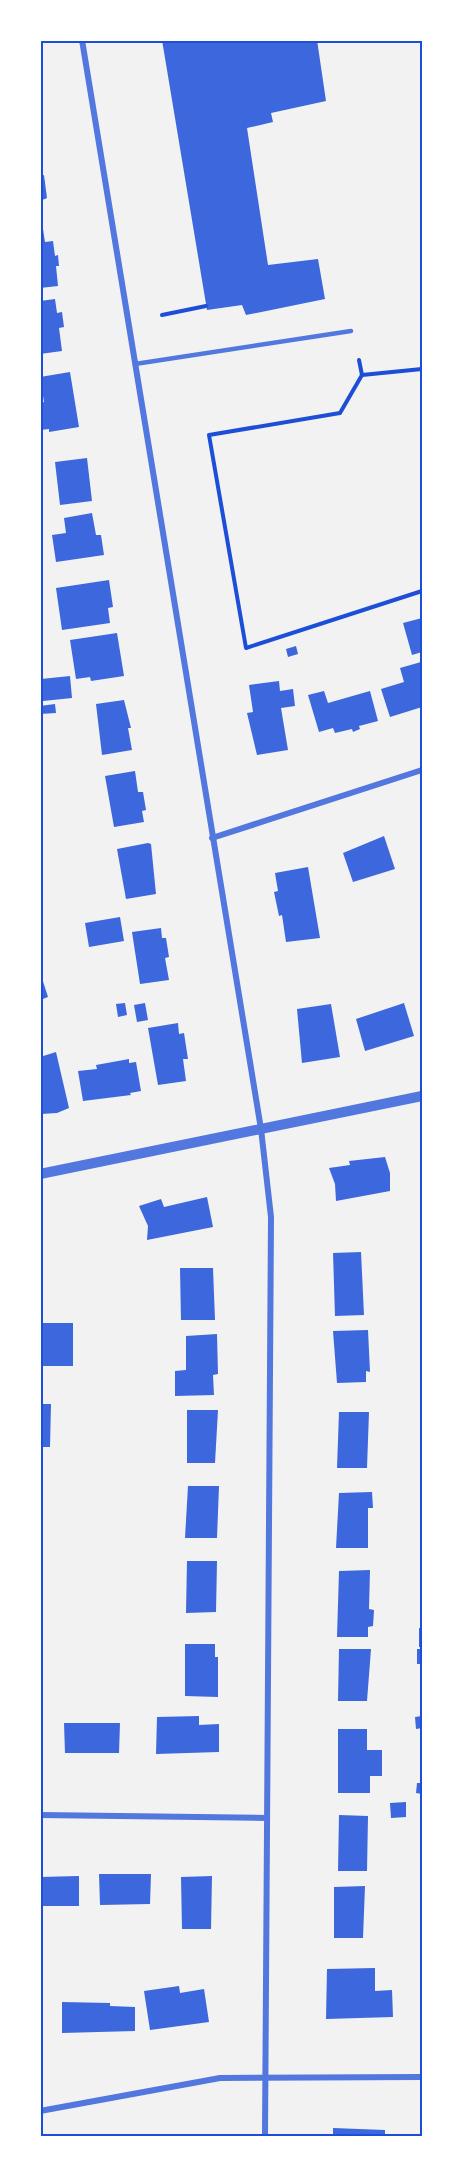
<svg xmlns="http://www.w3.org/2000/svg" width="463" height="2177" font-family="'Public Sans',sans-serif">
<rect width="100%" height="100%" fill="#f2f2f2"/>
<!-- building -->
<g fill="#3d67dc">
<polygon points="162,40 317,40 326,101 271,113 273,122 247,128 268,265 318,259 325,299 246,315 242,305 207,310"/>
<polygon points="44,175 47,198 40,201 40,176"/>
<polygon points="40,229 43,229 45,242 53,241 55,256 58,255 59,266 56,266 58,286 40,288"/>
<polygon points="55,299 57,313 62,312 64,327 59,328 62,351 40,354 40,301"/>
<polygon points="70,372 79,427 49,432 49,429 40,430 40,403 44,402 40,377"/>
<polygon points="87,458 92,501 60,505 55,462"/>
<polygon points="92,513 96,535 101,535 104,555 56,562 52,535 66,533 64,518"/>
<polygon points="109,580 113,607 108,608 110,623 62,630 56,588"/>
<polygon points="422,618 422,652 412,655 403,623"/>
<polygon points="117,633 124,676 91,681 90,677 76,679 70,640"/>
<polygon points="296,646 298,654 288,657 286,649"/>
<polygon points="421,662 422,707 390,717 381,689 404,682 400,668"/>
<polygon points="70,676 72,698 43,701 41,679"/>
<polygon points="279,681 280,691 293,689 295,706 281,708 288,750 257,755 247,713 253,712 249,685"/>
<polygon points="324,691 328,703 370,691 378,721 359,726 360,729 353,732 352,729 335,733 333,728 319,732 308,695"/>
<polygon points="124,700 131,728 128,728 132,750 102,755 96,704"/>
<polygon points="55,704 56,713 40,714 40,706"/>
<polygon points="135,771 138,792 143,792 146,810 142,811 144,822 114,827 105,776"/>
<polygon points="384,836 395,869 353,882 343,853"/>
<polygon points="148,843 151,844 156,894 126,899 117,849"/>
<polygon points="308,867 320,938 286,942 282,915 279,916 274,892 278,891 275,873"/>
<polygon points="120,917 124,941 89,947 85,923"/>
<polygon points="161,928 162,938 166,938 169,957 165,958 169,980 140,984 132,932"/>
<polygon points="40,972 48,997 40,1000"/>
<polygon points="125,1003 127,1015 118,1017 116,1004"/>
<polygon points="145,1003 148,1020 137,1022 134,1005"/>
<polygon points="404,1003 414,1036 365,1051 356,1019"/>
<polygon points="331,1004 340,1057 302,1063 297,1009"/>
<polygon points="178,1023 179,1034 184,1033 188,1059 183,1059 186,1081 158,1085 148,1028"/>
<polygon points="56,1052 69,1108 57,1113 41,1114 40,1057"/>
<polygon points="129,1059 129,1063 136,1062 141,1091 130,1093 131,1095 83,1101 78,1071 97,1069 96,1065"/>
<polygon points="385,1157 390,1173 390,1191 336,1201 335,1184 329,1168 350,1165 349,1161"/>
<polygon points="207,1197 213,1227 147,1240 148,1226 139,1206 161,1199 164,1207"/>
<polygon points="361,1252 364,1315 335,1316 333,1253"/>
<polygon points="180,1268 213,1268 215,1320 181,1320"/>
<rect x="40" y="1323" width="33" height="43"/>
<polygon points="368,1330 370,1372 366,1371 366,1382 337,1383 333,1331"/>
<polygon points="217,1334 218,1374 213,1375 214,1395 175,1396 175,1371 186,1370 186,1336"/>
<polygon points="40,1404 51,1404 50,1447 40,1447"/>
<polygon points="187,1410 218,1410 215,1463 187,1463"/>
<polygon points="339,1412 369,1412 367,1468 337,1468"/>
<polygon points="188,1486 219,1486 217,1538 185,1538"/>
<polygon points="372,1492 373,1508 368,1508 368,1548 336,1548 339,1493"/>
<polygon points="187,1561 217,1561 216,1612 186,1613"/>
<polygon points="370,1570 369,1609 374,1610 373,1626 368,1627 368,1637 337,1637 339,1571"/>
<rect x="419" y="1628" width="3" height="19"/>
<polygon points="185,1644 215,1644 215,1657 218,1657 218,1697 185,1696"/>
<polygon points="339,1649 371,1649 367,1701 338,1701"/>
<rect x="417" y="1649" width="5" height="15"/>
<polygon points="199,1716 199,1725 219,1724 219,1752 156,1754 157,1717"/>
<polygon points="422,1716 422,1728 416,1729 415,1717"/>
<polygon points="64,1723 120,1723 119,1753 65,1753"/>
<polygon points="338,1729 367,1729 367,1750 382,1750 382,1776 370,1776 370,1793 338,1793"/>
<polygon points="417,1783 422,1783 422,1794 416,1793"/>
<polygon points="406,1802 406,1817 391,1818 390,1803"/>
<polygon points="339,1815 368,1816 367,1871 338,1871"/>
<polygon points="99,1874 151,1874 150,1904 100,1905"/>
<polygon points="79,1876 79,1906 40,1906 40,1877"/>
<polygon points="212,1876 211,1929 182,1929 181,1877"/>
<polygon points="365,1886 363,1938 334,1938 334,1887"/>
<polygon points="375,1968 375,1991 392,1990 393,2017 326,2019 327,1969"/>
<polygon points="179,1986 180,1993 204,1989 209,2022 150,2030 144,1991"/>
<polygon points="62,2002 110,2003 110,2006 135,2007 135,2031 62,2033"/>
<polygon points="333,2128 385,2130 385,2136 333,2136"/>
</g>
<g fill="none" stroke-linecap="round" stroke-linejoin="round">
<!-- path -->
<g stroke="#1d4ed8" stroke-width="4">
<polyline points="162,315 206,306"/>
<polyline points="359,360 362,375"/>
<polyline points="422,369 362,375 340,413 209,435 246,648 422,591"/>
</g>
<!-- service -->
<polyline stroke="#5277de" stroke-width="4.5" points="135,364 351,331"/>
<!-- minor -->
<g stroke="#5277de" stroke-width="6">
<polyline points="82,40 261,1129 271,1217 265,2136"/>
<polyline points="212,838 422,770"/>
<polyline points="40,1815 267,1818"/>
<polyline points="40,2111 220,2078 422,2077"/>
</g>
<!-- tertiary -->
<polyline stroke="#5277de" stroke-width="10" points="40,1174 422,1096"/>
</g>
<!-- border -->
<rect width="463" height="2177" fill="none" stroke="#ffffff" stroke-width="84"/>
<rect x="42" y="42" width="379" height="2093" fill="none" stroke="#1d4ed8" stroke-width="2"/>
</svg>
